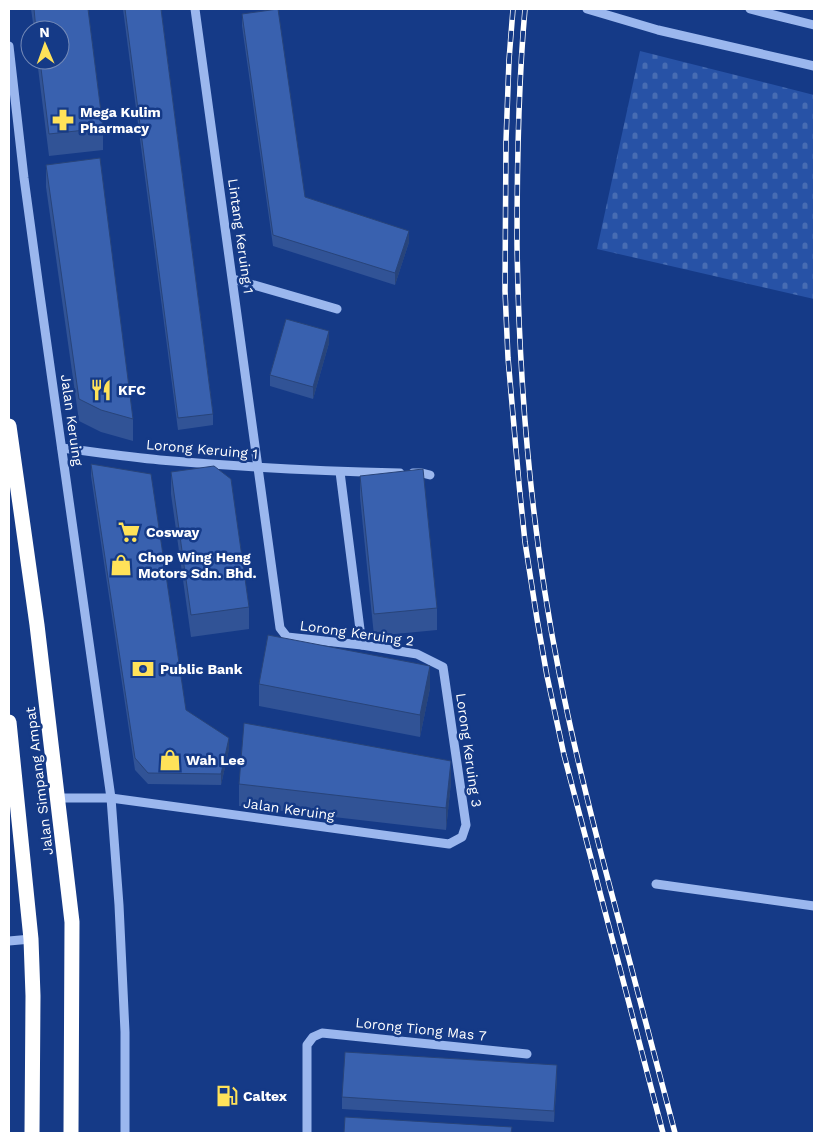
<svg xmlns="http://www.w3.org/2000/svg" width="823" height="1142" font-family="'Work Sans',sans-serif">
<defs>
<pattern id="cemetery-stones" width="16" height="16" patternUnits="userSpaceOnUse" patternTransform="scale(1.25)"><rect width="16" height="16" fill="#2752a6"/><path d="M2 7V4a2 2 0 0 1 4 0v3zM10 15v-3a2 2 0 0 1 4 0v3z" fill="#476cb3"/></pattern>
</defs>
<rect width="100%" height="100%" fill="#153a87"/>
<!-- cemetery -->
<polygon fill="url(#cemetery-stones)" points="640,51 814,95 814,299 597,249"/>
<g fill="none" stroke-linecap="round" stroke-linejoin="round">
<!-- minor -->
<g stroke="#9bb7ee" stroke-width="9">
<polyline points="587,9 658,30 814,66"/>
<polyline points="750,9 814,25"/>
<polyline points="9,46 24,178 39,288 111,798 119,905 125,1032 125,1133"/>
<polyline points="233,279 337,309"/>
<path d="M62 448C94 452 127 457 160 460 240 467 320 471 400 473"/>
<polyline points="340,472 362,645"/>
<polyline points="413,473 422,473 430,475"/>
<polyline points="58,798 111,798 449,844 462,837 466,825 443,667 417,654 362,645 287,637 280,628 195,9"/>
<polyline points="656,884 814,906"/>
<polyline points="9,941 31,939"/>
<polyline points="307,1133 307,1045 313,1037 322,1033 527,1054"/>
</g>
<!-- highway -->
<g stroke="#fff" stroke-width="15">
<polyline points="9,426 37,625 72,922 71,1133"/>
<polyline points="9,722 31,939 33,996 32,1133"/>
</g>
<!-- rail casing -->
<g stroke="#fff" stroke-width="5.5">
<g id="rail">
<polyline points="513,9 509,60 506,141 505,291 508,358 519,484 525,542 537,619 547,676 564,755 663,1133"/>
<path d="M525 9C518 87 517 165 517 244 519 387 531 531 559 672 574 750 594 828 615 906 635 982 655 1057 675 1133"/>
</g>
</g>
<!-- rail -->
<use href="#rail" stroke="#153a87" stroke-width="4" stroke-dasharray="11" stroke-linecap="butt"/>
</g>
<!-- wall -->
<g fill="#315396">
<polygon points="31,9 88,9 103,128 103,150 49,156 37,60 60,60 60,30 34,30"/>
<polygon points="123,9 161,9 213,414 213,425 178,430"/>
<polygon points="242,14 305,197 409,242 395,285 273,246 242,26"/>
<polygon points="46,165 133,419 133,441 101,432 79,421 46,187"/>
<polygon points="329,343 313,399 270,386 270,375"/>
<polygon points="91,464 186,710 229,749 221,785 148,784 135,770 91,476"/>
<polygon points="171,472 249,607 249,629 191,637 171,494"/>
<polygon points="360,476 437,608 437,630 374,636 360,497"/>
<polygon points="259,684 430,688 420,737 259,706"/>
<polygon points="451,782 446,830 239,806 239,784"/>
<polygon points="557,1077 554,1122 342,1109 342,1097"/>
</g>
<!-- shaded-wall -->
<g fill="#28447a">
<polygon points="409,231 409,242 395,285 395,273"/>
<polygon points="329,331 329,343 313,399 313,387"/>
<polygon points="430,666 430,688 420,737 420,715"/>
<polygon points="229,738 229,749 221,785 221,774"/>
<polygon points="451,761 451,782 446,830 446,808"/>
<polygon points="557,1065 557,1077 554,1122 554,1111"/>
</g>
<!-- building -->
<g fill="#3961af" stroke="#28447a">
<polygon points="34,9 88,9 103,128 49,134 40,60 60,60 60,30 36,30"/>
<polygon points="125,9 161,9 213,414 178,418"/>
<polygon points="278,9 305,197 409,231 395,273 273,235 242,14"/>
<polygon points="100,158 133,419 101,410 79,399 46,165"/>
<polygon points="286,319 329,331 313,387 270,375"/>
<polygon points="91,464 151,474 186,710 229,738 221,774 148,773 135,758"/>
<polygon points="214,466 231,479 249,607 191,615 171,472"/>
<polygon points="423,469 437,608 374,614 360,476"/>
<polygon points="268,635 430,666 420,715 259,684"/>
<polygon points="244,723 451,761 446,808 239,784"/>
<polygon points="345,1052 557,1065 554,1111 342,1097"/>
<polygon points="345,1117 512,1127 511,1133 344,1133"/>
</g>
<!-- icons -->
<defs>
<g id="pharmacy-bare" transform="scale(1.725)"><path d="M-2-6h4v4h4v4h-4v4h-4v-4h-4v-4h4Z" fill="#ffe259" stroke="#153a87" stroke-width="2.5" paint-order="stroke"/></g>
<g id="restaurant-bare" transform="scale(1.725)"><path d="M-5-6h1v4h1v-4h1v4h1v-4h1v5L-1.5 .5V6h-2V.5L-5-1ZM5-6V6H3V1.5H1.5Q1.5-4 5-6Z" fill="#ffe259" stroke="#153a87" stroke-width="2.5" paint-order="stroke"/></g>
<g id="supermarket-bare" transform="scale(1.725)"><path d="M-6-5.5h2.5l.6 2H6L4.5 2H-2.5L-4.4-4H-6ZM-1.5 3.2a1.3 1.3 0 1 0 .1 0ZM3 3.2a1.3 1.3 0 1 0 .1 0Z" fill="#ffe259" stroke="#153a87" stroke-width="2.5" paint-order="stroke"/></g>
<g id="shop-bare" transform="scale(1.725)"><path d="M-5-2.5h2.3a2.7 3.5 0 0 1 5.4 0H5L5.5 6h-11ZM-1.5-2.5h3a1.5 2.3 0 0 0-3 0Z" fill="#ffe259" stroke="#153a87" stroke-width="2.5" paint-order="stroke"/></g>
<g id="bank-bare" transform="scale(1.725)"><path d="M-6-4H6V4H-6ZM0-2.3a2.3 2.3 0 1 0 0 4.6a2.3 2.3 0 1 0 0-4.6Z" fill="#ffe259" stroke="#153a87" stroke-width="2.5" paint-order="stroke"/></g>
<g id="fuel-bare" transform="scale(1.725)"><path d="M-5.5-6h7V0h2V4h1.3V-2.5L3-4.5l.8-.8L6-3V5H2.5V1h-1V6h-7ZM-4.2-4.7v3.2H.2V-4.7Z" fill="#ffe259" stroke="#153a87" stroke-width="2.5" paint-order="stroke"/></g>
</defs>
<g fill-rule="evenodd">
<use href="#pharmacy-bare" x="63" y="120"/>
<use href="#restaurant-bare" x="101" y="390"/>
<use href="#supermarket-bare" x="129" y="532"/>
<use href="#shop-bare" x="121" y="565"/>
<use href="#bank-bare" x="143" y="669"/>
<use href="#shop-bare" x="170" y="760"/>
<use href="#fuel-bare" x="227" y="1096"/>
</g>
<g text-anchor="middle" stroke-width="5" stroke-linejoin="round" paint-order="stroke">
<!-- poi labels -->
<g font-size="14" font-weight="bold" fill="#fff" stroke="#153a87" text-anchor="start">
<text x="80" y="117">Mega Kulim<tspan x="80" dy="16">Pharmacy</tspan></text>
<text x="118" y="395">KFC</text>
<text x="146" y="537">Cosway</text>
<text x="138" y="562">Chop Wing Heng<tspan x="138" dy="16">Motors Sdn. Bhd.</tspan></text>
<text x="160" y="674">Public Bank</text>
<text x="186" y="765">Wah Lee</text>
<text x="243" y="1101">Caltex</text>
</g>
<!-- street labels -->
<g font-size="14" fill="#fff" stroke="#153a87">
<text transform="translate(241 236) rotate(82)" y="5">Lintang Keruing 1</text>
<text transform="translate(72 420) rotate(82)" y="5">Jalan Keruing</text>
<text transform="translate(202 449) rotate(5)" y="5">Lorong Keruing 1</text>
<text transform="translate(357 633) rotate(8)" y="5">Lorong Keruing 2</text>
<text transform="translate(469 750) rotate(82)" y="5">Lorong Keruing 3</text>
<text transform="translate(39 781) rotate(-97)" y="5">Jalan Simpang Ampat</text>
<text transform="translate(289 809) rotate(8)" y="5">Jalan Keruing</text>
<text transform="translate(421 1029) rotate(6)" y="5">Lorong Tiong Mas 7</text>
</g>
</g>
<!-- border -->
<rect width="823" height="1142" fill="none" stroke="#ffffff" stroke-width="20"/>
<!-- north arrow -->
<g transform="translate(45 45) rotate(358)"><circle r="24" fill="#153a87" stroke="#7389b7"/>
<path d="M0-4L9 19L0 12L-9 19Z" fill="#ffe259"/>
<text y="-8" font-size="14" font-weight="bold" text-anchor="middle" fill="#ffffff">N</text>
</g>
</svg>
